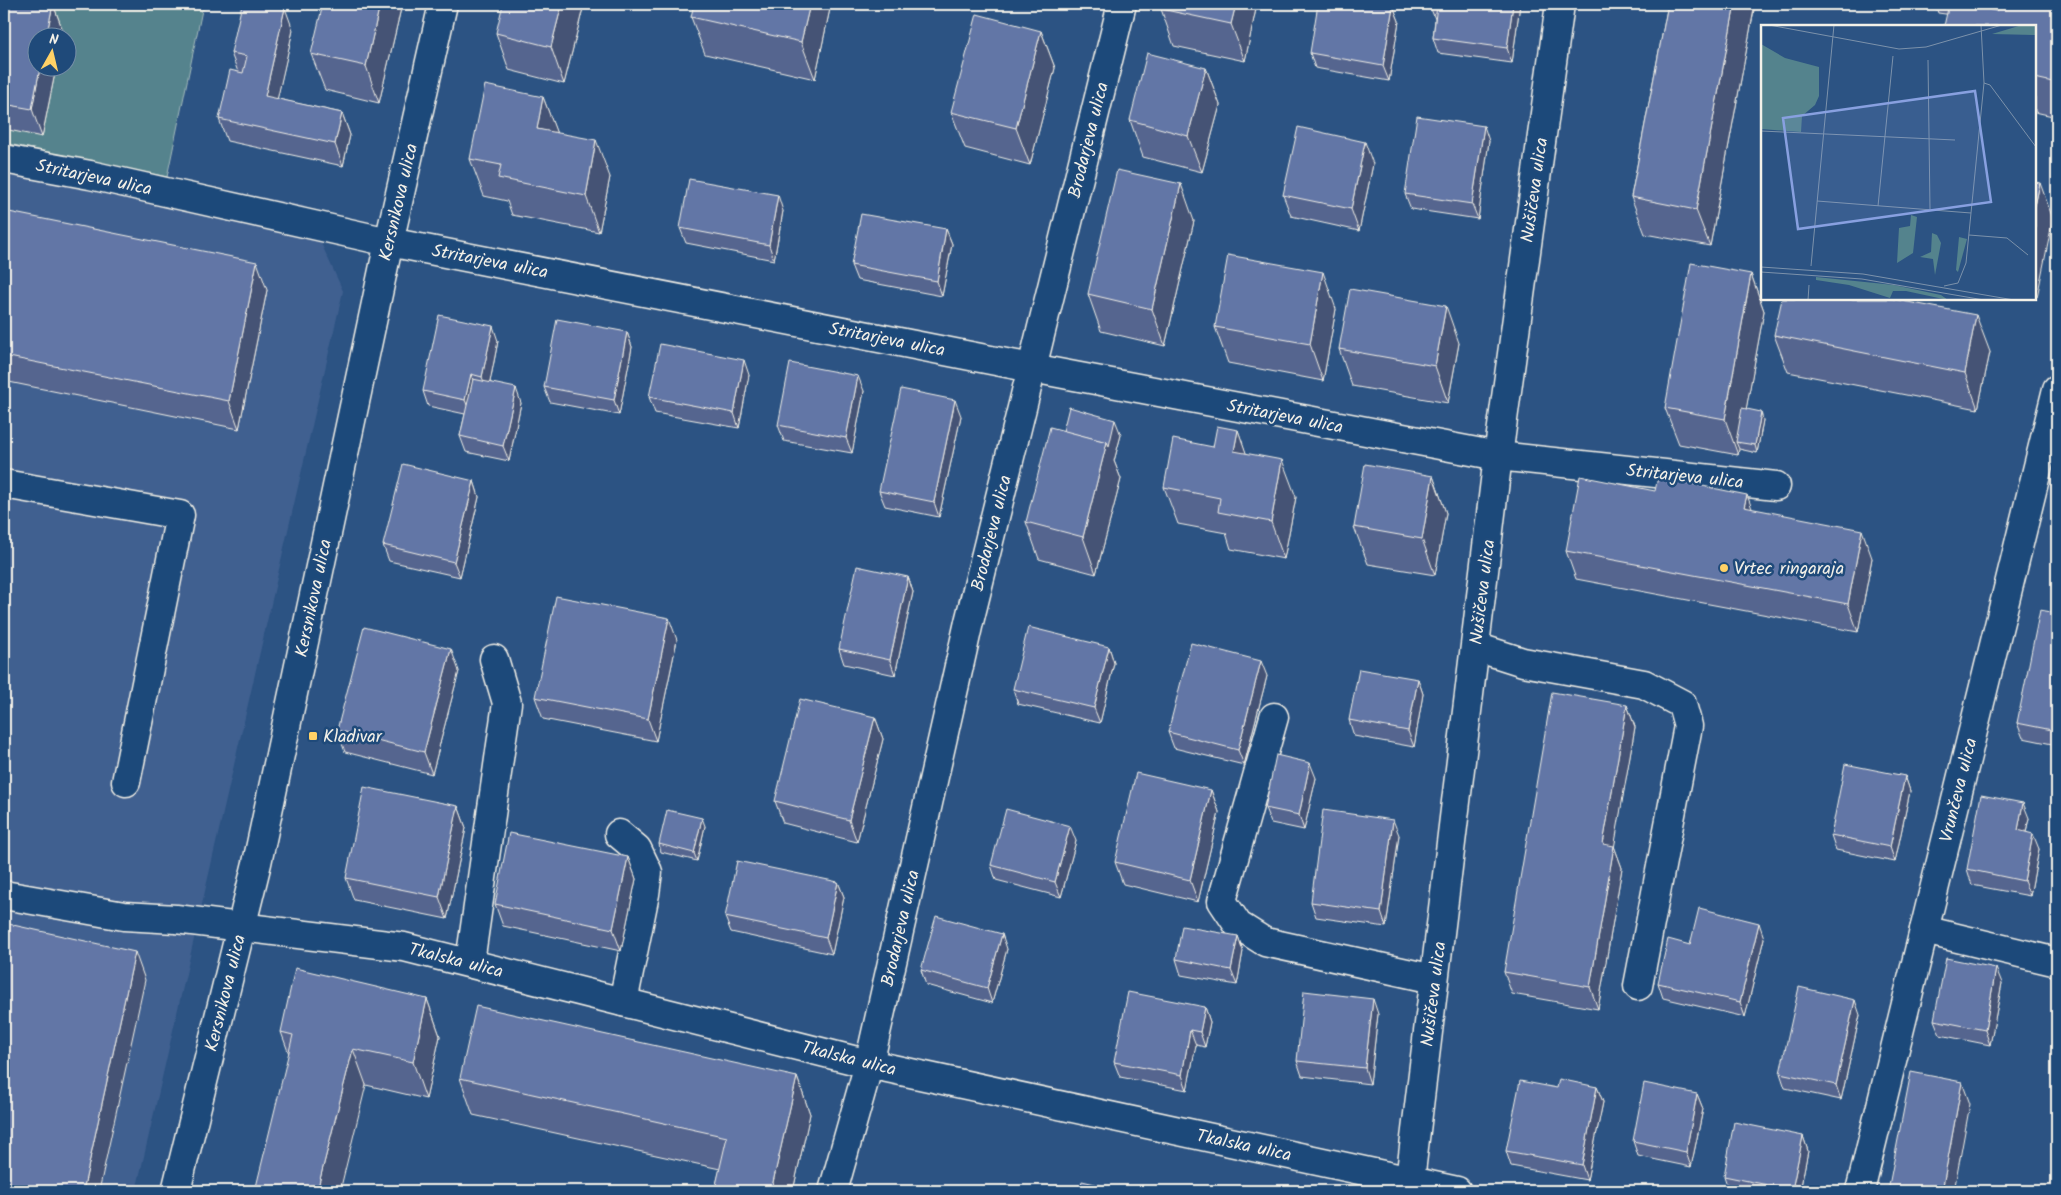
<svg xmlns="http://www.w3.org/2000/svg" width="2061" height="1195" font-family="Kalam,sans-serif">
<rect width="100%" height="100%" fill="#2c5383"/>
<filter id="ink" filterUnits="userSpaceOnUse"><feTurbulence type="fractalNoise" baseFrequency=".02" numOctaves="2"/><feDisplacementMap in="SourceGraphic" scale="10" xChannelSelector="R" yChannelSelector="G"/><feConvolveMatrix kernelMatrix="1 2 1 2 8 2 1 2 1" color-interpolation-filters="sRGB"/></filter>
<g filter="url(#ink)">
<!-- built -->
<polygon fill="#406190" points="4,143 304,206 343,291 136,1191 4,1191"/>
<!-- green -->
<path fill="#54838d" stroke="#a4baba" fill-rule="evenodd" d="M4 4H214L202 10 167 177 4 143ZM38 38H68V68H38Z"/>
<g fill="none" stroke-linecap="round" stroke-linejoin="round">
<!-- minor casing -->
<g stroke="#f4f1e8" stroke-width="31">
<g id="minor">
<polyline points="4,159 90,175 389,242 1032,368 1498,456 1776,486"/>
<polyline points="4,484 180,515 126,782"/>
<polyline points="1476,647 1523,662 1644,684 1682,704 1688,726 1638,986"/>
<polyline points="1274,717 1222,901 1238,925 1265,942 1434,979"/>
<polyline points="619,834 637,849 648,872 645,894 623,1002"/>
<polyline points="4,895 124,916 176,919 404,947 869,1064 1457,1191"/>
<polyline points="1924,930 2057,962"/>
<polyline points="470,962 507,703 494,659"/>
<polyline points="1410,1180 1498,456 1560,4"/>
<polyline points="176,1191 257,863 389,242 443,4"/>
<polyline points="833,1191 869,1064 969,622 1122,4"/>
<polyline points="1860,1191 2057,389"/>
</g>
</g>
<!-- minor -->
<use href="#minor" stroke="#1f4a7a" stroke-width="28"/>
</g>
<!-- wall -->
<g fill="#54658f" stroke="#f4f1e8">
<polygon points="4,4 53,4 63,31 62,38 38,38 38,68 56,68 42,137 4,129"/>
<polygon points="402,4 379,103 325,90 311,54"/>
<polygon points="584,4 564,84 509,70 496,33"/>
<polygon points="831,4 815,79 705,54 691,17"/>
<polygon points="1257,4 1245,61 1174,46 1161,9"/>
<polygon points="1429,4 1520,4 1512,63 1438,53 1433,38 1435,19"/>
<polygon points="1668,4 1755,4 1710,246 1645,234 1631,197"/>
<polygon points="1935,4 1995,4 1994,10 1996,11 2057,4 2057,117 2035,112 2035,26 1938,13"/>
<polygon points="1393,6 1399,21 1389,81 1315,68 1310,53"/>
<polygon points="293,30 277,99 342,113 350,135 343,166 227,141 219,119 238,72 231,53"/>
<polygon points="1041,31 1055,68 1030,165 965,148 951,112"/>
<polygon points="1206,68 1220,105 1202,172 1143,157 1130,120"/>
<polygon points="543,97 556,132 610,177 599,232 512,215 507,201 484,196 470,159"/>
<polygon points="1489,141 1478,219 1411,209 1405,194"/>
<polygon points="1373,164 1359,231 1291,216 1283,195"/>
<polygon points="4,211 267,290 239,429 4,381"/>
<polygon points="783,211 774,260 686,243 680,228"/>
<polygon points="1194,221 1165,346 1101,331 1088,294"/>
<polygon points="946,229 952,244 942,296 857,280 851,265"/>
<polygon points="1751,274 1764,311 1746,409 1763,420 1757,453 1739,449 1738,455 1679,444 1665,408"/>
<polygon points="1336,309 1323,381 1228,363 1215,327"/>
<polygon points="627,332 632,347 619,415 550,402 544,387"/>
<polygon points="1774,335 1990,352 1978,409 1788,372"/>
<polygon points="498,341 490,382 521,403 509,461 466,452 460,436 465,414 428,406 423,391"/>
<polygon points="1459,343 1448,403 1352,386 1339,349"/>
<polygon points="749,375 739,428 655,413 649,397"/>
<polygon points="864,391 852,453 784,441 778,425"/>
<polygon points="961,416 939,517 885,506 879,491"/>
<polygon points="1238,430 1246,454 1296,497 1284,559 1231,549 1226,533 1178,524 1164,487 1213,447"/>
<polygon points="1063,431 1121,435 1114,461 1121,479 1096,574 1039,559 1026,522"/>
<polygon points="1433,476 1446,513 1435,575 1368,564 1354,527"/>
<polygon points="474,481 479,497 460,577 389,561 383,545"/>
<polygon points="1752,509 1872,558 1858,632 1576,579 1566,551"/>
<polygon points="908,577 913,592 895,675 844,664 839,649"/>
<polygon points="2057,613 2057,745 2023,738 2017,723"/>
<polygon points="677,640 656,741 543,719 535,697"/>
<polygon points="1109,647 1114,663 1100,723 1018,704 1013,689"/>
<polygon points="459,671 432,774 345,752 337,730"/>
<polygon points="1267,676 1244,765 1174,748 1168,732"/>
<polygon points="1418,679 1423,694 1414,747 1354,736 1349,720"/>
<polygon points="1627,705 1635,727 1614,846 1622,868 1598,1009 1512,994 1504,972"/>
<polygon points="875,717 883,739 857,842 783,823 775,801"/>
<polygon points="1905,776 1910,791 1895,862 1836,850 1831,835"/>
<polygon points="1316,778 1304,830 1271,823 1265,808"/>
<polygon points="1211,790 1219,812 1198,902 1123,884 1115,862"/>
<polygon points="458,806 466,828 447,919 354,900 346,878"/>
<polygon points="2029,818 2026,832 2039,849 2030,896 1972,885 1967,869"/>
<polygon points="705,826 697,861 661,852 659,844"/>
<polygon points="1399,835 1386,927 1316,917 1311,902"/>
<polygon points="1076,841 1061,897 996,880 991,865"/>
<polygon points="628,857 636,879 621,951 503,926 495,904"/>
<polygon points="838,882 844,897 832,954 731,932 725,917"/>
<polygon points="1238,936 1243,951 1237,985 1181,975 1176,959"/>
<polygon points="1764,938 1745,1017 1663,998 1658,983"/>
<polygon points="1007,949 992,1003 926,985 921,970"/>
<polygon points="2002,983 1990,1045 1940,1035 1934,1020"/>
<polygon points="427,999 440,1036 426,1099 366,1085 289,1054 281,1032"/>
<polygon points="1205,1007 1210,1022 1205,1047 1196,1045 1187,1090 1120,1077 1114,1062"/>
<polygon points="1378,1014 1370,1084 1302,1076 1297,1061"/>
<polygon points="1860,1015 1841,1100 1785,1088 1780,1073"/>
<polygon points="797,1077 810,1114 793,1191 716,1191 715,1189 720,1169 473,1115 460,1078"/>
<polygon points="1597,1087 1603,1102 1587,1180 1511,1166 1506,1151 1557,1088"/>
<polygon points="1697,1094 1703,1109 1691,1167 1638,1156 1633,1141"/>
<polygon points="1803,1136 1808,1151 1800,1191 1729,1191 1724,1176"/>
</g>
<!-- shaded-wall -->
<g fill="#455374" stroke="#f4f1e8">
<polygon points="53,4 63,31 62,38 46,38"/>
<polygon points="380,4 402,4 379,103 366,66"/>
<polygon points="562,4 584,4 564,84 551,47"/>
<polygon points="810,4 831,4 815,79 801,42"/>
<polygon points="1236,4 1257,4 1245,61 1231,24"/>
<polygon points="1513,4 1520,4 1512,63 1507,48"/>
<polygon points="1735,4 1755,4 1710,246 1696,210"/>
<polygon points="1984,4 1995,4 1991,24"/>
<polygon points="1393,6 1399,21 1389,81 1383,66"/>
<polygon points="285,8 293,30 273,118 265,96"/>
<polygon points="1041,31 1055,68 1030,165 1016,128"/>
<polygon points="40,68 56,68 42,137 32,109"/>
<polygon points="1206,68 1220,105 1202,172 1188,136"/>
<polygon points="543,97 557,134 537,129"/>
<polygon points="342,113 350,135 343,166 335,144"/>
<polygon points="1484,126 1489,141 1478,219 1472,204"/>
<polygon points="596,140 610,177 599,232 586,196"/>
<polygon points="1365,142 1373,164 1359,231 1351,209"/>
<polygon points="2040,183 2053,219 2037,297 2035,291 2035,206"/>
<polygon points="1181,184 1194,221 1165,346 1152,309"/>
<polygon points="778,195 783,211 774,260 769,245"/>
<polygon points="946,229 952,244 942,296 937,281"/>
<polygon points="257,262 267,290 239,429 229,401"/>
<polygon points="1323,272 1336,309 1323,381 1310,344"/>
<polygon points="1751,274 1764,311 1740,443 1736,442 1739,449 1738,455 1725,419"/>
<polygon points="1446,306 1459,343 1448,403 1435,366"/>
<polygon points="1976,315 1990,352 1978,409 1965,373"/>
<polygon points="493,326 498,341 488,392 482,377"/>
<polygon points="627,332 632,347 619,415 614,400"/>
<polygon points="744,360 749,375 739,428 734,413"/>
<polygon points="471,374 476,389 471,415 465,400"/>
<polygon points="858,376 864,391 852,453 846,438"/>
<polygon points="516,388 521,403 509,461 503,446"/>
<polygon points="955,400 961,416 939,517 934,502"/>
<polygon points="1761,412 1763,420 1757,453 1755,445"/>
<polygon points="1115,420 1121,435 1114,461 1121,479 1096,574 1083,537 1107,442"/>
<polygon points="1238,430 1251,467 1234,451"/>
<polygon points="1282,460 1296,497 1284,559 1271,522"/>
<polygon points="1433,476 1446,513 1435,575 1422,539"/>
<polygon points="474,481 479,497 460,577 454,562"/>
<polygon points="1747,495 1757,522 1744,507"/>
<polygon points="1862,530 1872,558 1858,632 1848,604"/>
<polygon points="908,577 913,592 895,675 890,660"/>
<polygon points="669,618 677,640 656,741 648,719"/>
<polygon points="1109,647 1114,663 1100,723 1094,708"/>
<polygon points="451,649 459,671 432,774 424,752"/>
<polygon points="1261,661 1267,676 1244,765 1238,750"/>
<polygon points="1418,679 1423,694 1414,747 1408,731"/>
<polygon points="1627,705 1635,727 1611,866 1603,844"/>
<polygon points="875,717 883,739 857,842 849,820"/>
<polygon points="1310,763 1316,778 1304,830 1299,815"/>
<polygon points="1905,776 1910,791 1895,862 1890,847"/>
<polygon points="1211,790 1219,812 1198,902 1190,880"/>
<polygon points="2023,803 2029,818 2023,845 2018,830"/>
<polygon points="458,806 466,828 447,919 439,897"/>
<polygon points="702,818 705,826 697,861 694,853"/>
<polygon points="1393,820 1399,835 1386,927 1381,912"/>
<polygon points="1070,826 1076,841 1061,897 1055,882"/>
<polygon points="2033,834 2039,849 2030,896 2024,881"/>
<polygon points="1614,846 1622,868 1598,1009 1590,987"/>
<polygon points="628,857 636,879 621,951 613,929"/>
<polygon points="838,882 844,897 832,954 826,938"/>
<polygon points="1759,923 1764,938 1745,1017 1740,1002"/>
<polygon points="1002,934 1007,949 992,1003 987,988"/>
<polygon points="1238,936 1243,951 1237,985 1231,970"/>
<polygon points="135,952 145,980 99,1191 83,1191"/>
<polygon points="1996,968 2002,983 1990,1045 1985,1030"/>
<polygon points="427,999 440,1036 426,1099 413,1062"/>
<polygon points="1373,999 1378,1014 1370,1084 1365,1068"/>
<polygon points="1855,1000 1860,1015 1841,1100 1836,1085"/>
<polygon points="1205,1007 1210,1022 1205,1047 1200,1032"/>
<polygon points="1190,1030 1196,1045 1187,1090 1182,1075"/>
<polygon points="353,1049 366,1085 340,1191 317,1191"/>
<polygon points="797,1077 810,1114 793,1191 771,1191"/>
<polygon points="1962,1082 1970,1104 1954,1191 1942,1191"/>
<polygon points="1597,1087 1603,1102 1587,1180 1582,1165"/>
<polygon points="1697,1094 1703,1109 1691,1167 1686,1152"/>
<polygon points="1803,1136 1808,1151 1800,1191 1793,1191 1792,1190"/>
</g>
<!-- building -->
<g fill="#6276a6" stroke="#f4f1e8">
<polygon points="4,4 53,4 46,38 38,38 38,68 40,68 32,109 4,104"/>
<polygon points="242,4 267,4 285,8 265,96 342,113 335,144 219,119 230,70 243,73 247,56 231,53"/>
<polygon points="323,4 380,4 366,66 311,54"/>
<polygon points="503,4 562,4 551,47 496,33"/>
<polygon points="694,4 810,4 801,42 691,17"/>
<polygon points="1162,4 1236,4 1231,24 1161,9"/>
<polygon points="1318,4 1379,4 1393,6 1383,66 1310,53"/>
<polygon points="1429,4 1513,4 1507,48 1433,38 1437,5"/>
<polygon points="1668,4 1735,4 1696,210 1631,197"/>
<polygon points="1949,4 1963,4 1996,11 1998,4 2057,4 2057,83 2035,78 2035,26 1944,26"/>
<polygon points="977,14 1041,31 1016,128 951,112"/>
<polygon points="1147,53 1206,68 1188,136 1130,120"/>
<polygon points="485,85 543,97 537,129 596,140 586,196 498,178 501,165 470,159"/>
<polygon points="1417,116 1484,126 1472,204 1405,194"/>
<polygon points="1298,127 1365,142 1351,209 1283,195"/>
<polygon points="1117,170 1181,184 1152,309 1088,294"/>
<polygon points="689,179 778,195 769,245 680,228"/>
<polygon points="2035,182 2040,183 2035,206"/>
<polygon points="4,211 257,262 229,401 4,356"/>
<polygon points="861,214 946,229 937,281 851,265"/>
<polygon points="1228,255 1323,272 1310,344 1215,327"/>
<polygon points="1691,263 1751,274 1725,419 1665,408"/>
<polygon points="1350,289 1446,306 1435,366 1339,349"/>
<polygon points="1782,299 1892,299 1976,315 1965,373 1774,335"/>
<polygon points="439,315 493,326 482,377 471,374 465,400 423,391"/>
<polygon points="557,319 627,332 614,400 544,387"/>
<polygon points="660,344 744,360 734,413 649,397"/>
<polygon points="790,363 858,376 846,438 778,425"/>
<polygon points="473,379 516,388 503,446 460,436"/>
<polygon points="901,389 955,400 934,502 879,491"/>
<polygon points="1069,407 1115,420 1109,446 1107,442 1063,431"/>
<polygon points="1742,408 1761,412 1755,445 1736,442"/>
<polygon points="1217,426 1238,430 1234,451 1282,460 1271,522 1218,512 1220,498 1164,487 1173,439 1213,447"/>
<polygon points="1050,427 1107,442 1083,537 1026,522"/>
<polygon points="403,464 474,481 454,562 383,545"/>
<polygon points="1365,464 1433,476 1422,539 1354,527"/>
<polygon points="1580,476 1655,491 1658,477 1747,495 1744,507 1862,530 1848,604 1566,551"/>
<polygon points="857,566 908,577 890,660 839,649"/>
<polygon points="556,596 669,618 648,719 535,697"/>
<polygon points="2040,610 2057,613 2057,731 2017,723"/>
<polygon points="364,627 451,649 424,752 337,730"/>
<polygon points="1028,627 1109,647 1094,708 1013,689"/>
<polygon points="1191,643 1261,661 1238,750 1168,732"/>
<polygon points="1359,669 1418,679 1408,731 1349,720"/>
<polygon points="1552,692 1627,705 1603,844 1614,846 1590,987 1504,972"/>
<polygon points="800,699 875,717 849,820 775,801"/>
<polygon points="1276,755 1310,763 1299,815 1265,808"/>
<polygon points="1845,764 1905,776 1890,847 1831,835"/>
<polygon points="1136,773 1211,790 1190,880 1115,862"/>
<polygon points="364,787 458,806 439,897 346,878"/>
<polygon points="1981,795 2023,803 2018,830 2033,834 2024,881 1967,869"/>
<polygon points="1006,809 1070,826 1055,882 991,865"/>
<polygon points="667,810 702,818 694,853 659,844"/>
<polygon points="1323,810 1393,820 1381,912 1311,902"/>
<polygon points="509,833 628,857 613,929 495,904"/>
<polygon points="737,861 838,882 826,938 725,917"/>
<polygon points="1699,908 1759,923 1740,1002 1658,983 1668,939 1690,945"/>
<polygon points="936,916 1002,934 987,988 921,970"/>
<polygon points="4,923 135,952 83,1191 4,1191"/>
<polygon points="1182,926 1238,936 1231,970 1176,959"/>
<polygon points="1946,958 1996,968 1985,1030 1934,1020"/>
<polygon points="295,968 427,999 413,1062 353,1049 317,1191 255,1191 293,1035 281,1032"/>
<polygon points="1799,987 1855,1000 1836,1085 1780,1073"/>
<polygon points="1304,991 1373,999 1365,1068 1297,1061"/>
<polygon points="1128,992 1205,1007 1200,1032 1190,1030 1182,1075 1114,1062"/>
<polygon points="476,1006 797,1077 771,1191 727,1191 715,1189 727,1137 460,1078"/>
<polygon points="1911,1072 1962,1082 1942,1191 1888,1191"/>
<polygon points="1559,1079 1597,1087 1582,1165 1506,1151 1520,1081 1557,1088"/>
<polygon points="1644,1083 1697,1094 1686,1152 1633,1141"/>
<polygon points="1734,1122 1803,1136 1792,1190 1724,1176"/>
<polygon points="1082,1181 1126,1191 1079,1191"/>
<polygon points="1292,1189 1301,1191 1291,1191"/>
</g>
</g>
<!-- markers -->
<g fill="#ffd166" stroke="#1f4a7a" stroke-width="2">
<circle cx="1724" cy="568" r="5"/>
<rect x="308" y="731" width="10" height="10" rx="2.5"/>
</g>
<g text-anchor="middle" stroke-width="5" stroke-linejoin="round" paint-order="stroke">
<!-- street labels -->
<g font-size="18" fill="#f4f1e8" stroke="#1f4a7a">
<text transform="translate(1088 140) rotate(-76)" y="6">Brodarjeva ulica</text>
<text transform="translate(94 177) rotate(12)" y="6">Stritarjeva ulica</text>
<text transform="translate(1534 190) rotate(-82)" y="6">Nušičeva ulica</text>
<text transform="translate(398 202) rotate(-77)" y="6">Kersnikova ulica</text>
<text transform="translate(490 261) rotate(11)" y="6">Stritarjeva ulica</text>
<text transform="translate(887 339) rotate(11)" y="6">Stritarjeva ulica</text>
<text transform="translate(1285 416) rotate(11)" y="6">Stritarjeva ulica</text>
<text transform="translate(1685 476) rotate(6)" y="6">Stritarjeva ulica</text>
<text transform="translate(991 533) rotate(-76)" y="6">Brodarjeva ulica</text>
<text transform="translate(1482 592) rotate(-83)" y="6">Nušičeva ulica</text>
<text transform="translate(313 598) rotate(-78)" y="6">Kersnikova ulica</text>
<text transform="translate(1958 790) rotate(-76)" y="6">Vrunčeva ulica</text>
<text transform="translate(900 928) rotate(-77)" y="6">Brodarjeva ulica</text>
<text transform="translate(456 960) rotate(14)" y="6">Tkalska ulica</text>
<text transform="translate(225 993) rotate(-76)" y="6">Kersnikova ulica</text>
<text transform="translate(1433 994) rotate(-83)" y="6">Nušičeva ulica</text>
<text transform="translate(849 1058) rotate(14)" y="6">Tkalska ulica</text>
<text transform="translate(1244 1145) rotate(12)" y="6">Tkalska ulica</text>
</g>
<!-- poi labels -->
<g font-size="18" fill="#f4f1e8" stroke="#1f4a7a" text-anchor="start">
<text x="1734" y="574">Vrtec ringaraja</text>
<text x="323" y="742">Kladivar</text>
</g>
</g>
<!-- overview -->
<g transform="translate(1761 25)">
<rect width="275" height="275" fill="#2c5383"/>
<path d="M261 0H275V10L231 9ZM0 19 24 33 58 42V71L54 80 41 91 40 107 0 104ZM150 190 156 192 152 228 136 238 138 203 149 201ZM171 208 176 210 180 218 174 250 172 234 159 232 170 227ZM198 212 206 214 197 247 195 245ZM55 252 133 260 180 270 187 275 145 266H132L129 273 88 260 55 255Z" fill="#54838d"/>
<path fill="none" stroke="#7c92ab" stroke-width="1" d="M8 0 138 24 165 22 241 0M167 35 169 184M223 58 229 60 275 122M0 106 194 115M56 176 210 188M117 181 132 31M208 210 246 213 267 230M50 241 73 0M0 242 102 249 253 275M0 247 101 254 223 275M183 261 197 258 205 238 223 58 220 0M47 275 48 260"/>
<path fill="#88a0e0" fill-opacity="0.15" stroke="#88a0e0" stroke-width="2.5" d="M214 66 230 177 37 204 22 93Z"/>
<rect width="275" height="275" fill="none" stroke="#f4f1e8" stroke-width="2.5"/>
</g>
<!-- margin -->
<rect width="2061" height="1195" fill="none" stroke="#1f4a7a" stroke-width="20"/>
<rect x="10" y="10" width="2041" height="1175" fill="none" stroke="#f4f1e8" stroke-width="2" filter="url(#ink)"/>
<!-- north arrow -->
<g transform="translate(52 52) rotate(8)"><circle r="24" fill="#1f4a7a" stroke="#748da6"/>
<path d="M0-4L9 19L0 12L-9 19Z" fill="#ffd166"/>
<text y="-8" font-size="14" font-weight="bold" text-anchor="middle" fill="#f4f1e8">N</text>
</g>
</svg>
